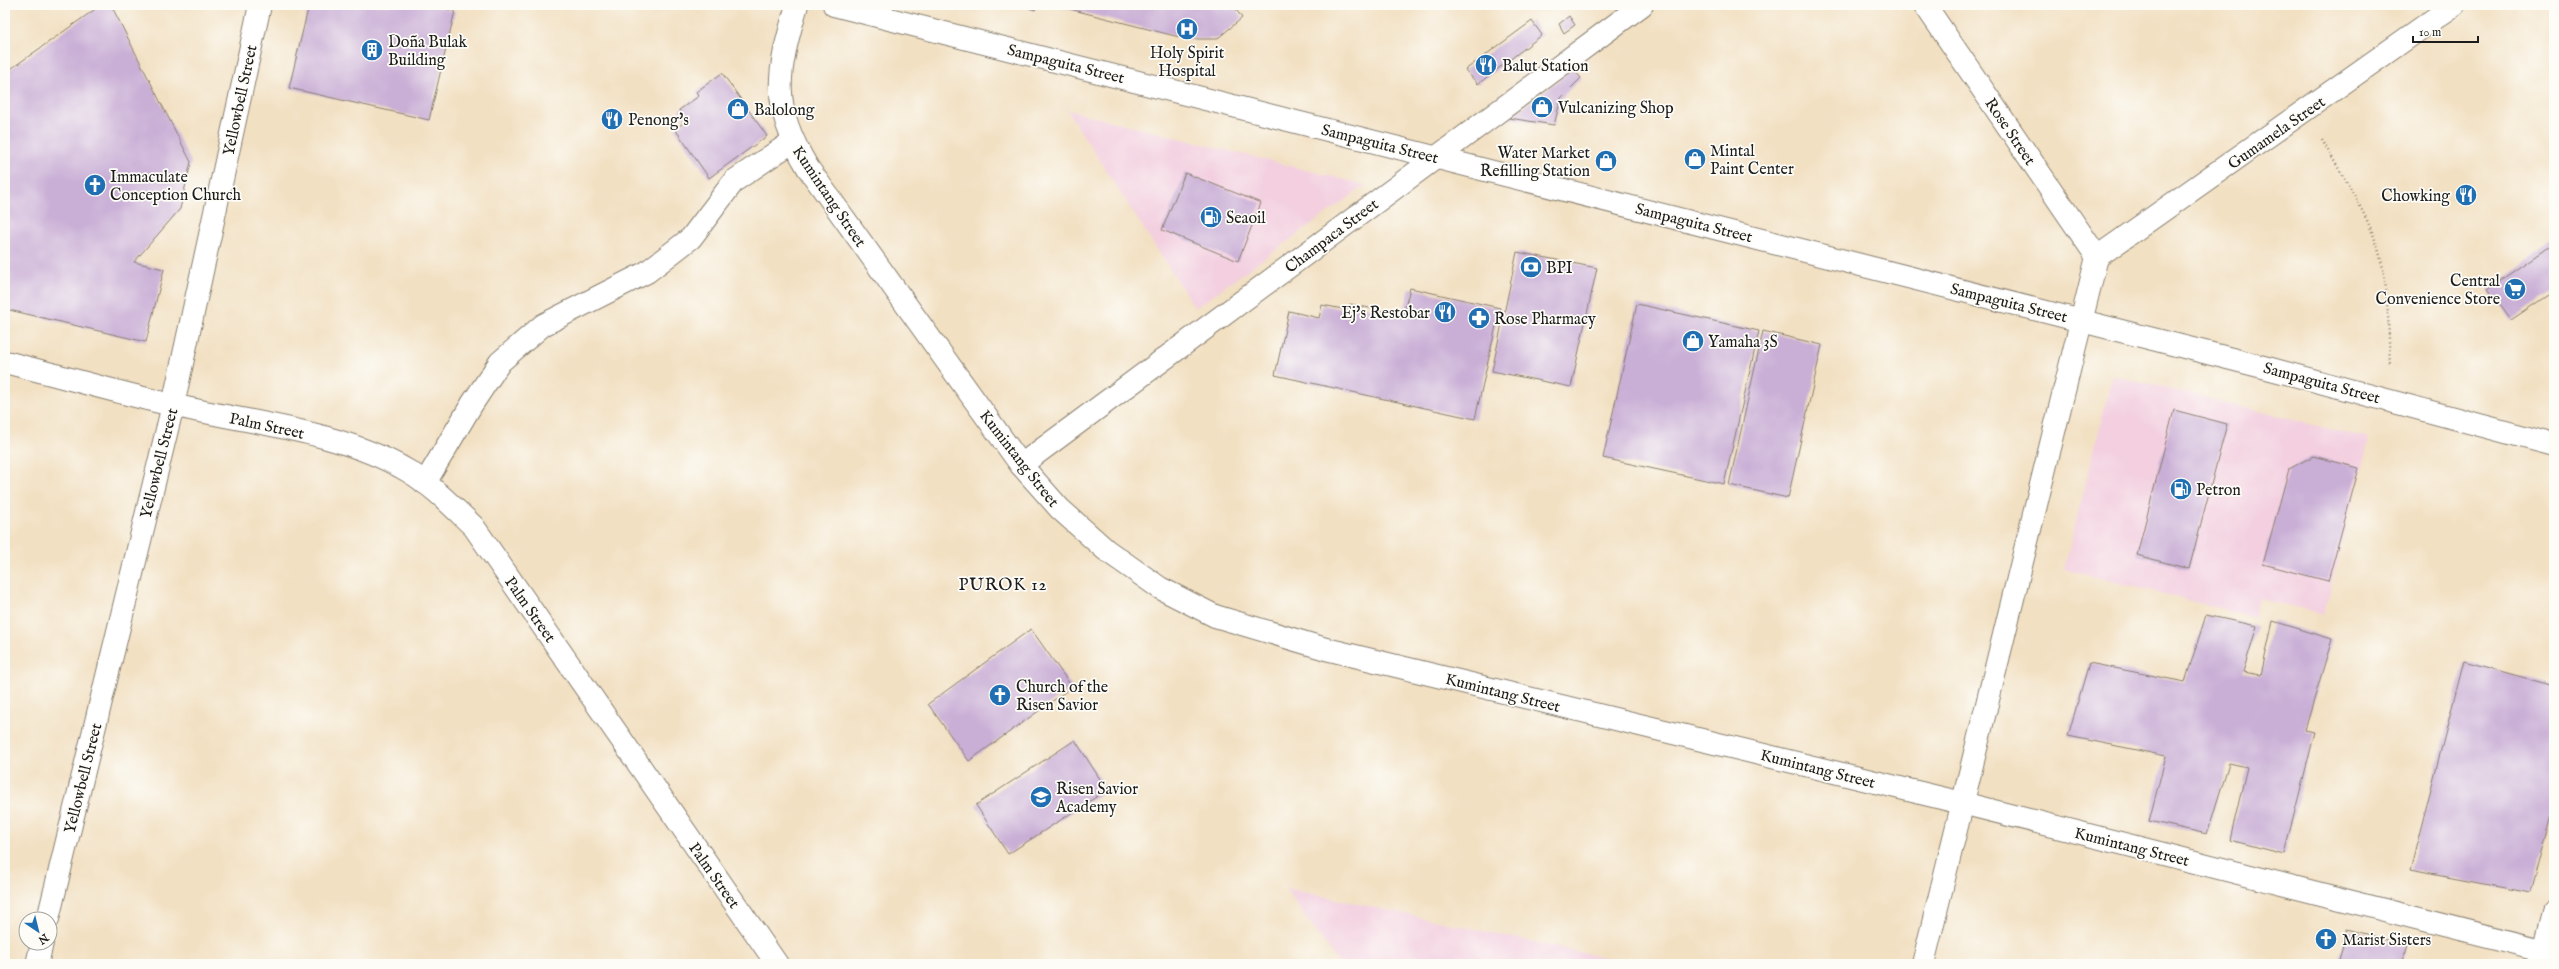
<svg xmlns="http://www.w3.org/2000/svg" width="2559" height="969" font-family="'IM FELL English',serif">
<rect width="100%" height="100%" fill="#fdfcf7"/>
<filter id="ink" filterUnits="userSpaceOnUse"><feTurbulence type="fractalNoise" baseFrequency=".025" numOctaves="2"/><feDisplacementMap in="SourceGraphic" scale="8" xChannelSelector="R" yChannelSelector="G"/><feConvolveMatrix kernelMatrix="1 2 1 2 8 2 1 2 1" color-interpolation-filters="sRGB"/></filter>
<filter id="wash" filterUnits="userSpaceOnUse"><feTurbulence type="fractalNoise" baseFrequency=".012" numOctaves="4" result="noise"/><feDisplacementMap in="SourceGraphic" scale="16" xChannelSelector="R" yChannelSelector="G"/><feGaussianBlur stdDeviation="0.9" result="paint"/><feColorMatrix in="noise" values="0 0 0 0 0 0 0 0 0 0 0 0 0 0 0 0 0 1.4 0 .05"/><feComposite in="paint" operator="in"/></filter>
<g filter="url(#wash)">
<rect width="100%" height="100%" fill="#f2e0c2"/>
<!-- built -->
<g fill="#f3cfe0">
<polygon points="1067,110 1366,185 1195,308"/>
<polygon points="2113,375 2369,439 2324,614 2259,598 2254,617 2064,569"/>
<polygon points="1285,888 1635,964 1339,964"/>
</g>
<g id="blocks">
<!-- building -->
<g fill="#c9aed6">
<polygon points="101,5 111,5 191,162 180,209 134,262 164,269 146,342 5,309 5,73"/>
<polygon points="309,5 430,5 455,11 429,120 289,88"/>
<polygon points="1020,5 1037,5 1035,10"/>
<polygon points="1054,5 1233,5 1242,18 1217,39 1187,39"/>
<polygon points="1569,16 1575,25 1564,33 1559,24"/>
<polygon points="1532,21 1542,35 1478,84 1465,70"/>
<polygon points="1573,69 1581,78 1561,98 1554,125 1509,118"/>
<polygon points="722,73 767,136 709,178 675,129 686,121 679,110 699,96 696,92"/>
<polygon points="1185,173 1261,203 1238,261 1162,230"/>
<polygon points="2554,243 2554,291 2511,320 2488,289"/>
<polygon points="1517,252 1597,268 1571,387 1492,371"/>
<polygon points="1410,288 1500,308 1475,419 1275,375 1289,311 1319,318 1322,305 1348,310 1350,304 1403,315"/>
<polygon points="1637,304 1759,331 1724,484 1603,458"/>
<polygon points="1763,331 1822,345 1788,498 1729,485"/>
<polygon points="2174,410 2227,424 2189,569 2137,555"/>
<polygon points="2313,456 2359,468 2328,581 2263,564 2289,469"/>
<polygon points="2206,615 2257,626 2243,672 2261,675 2273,621 2332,639 2305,730 2315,732 2284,854 2230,840 2247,767 2229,763 2207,834 2149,821 2166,756 2068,736 2089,663 2185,682"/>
<polygon points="1031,629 1072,687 969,761 928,704"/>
<polygon points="2464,661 2554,686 2554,806 2531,893 2410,870"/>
<polygon points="1075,740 1107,790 1008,854 976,805"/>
<polygon points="2347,929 2407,945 2401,964 2338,964"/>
</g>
</g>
</g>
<g filter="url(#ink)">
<use href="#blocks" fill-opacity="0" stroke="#877e6f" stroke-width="1"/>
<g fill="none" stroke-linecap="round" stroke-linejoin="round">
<!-- service casing -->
<g stroke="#877e6f" stroke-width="24">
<polyline id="service" points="2544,951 2554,912"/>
</g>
<!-- minor casing -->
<g stroke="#877e6f" stroke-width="24">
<g id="minor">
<path d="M797 5C777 74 770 104 808 168L1021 465 1060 509 1106 550 1160 588 1215 616 1326 649 1962 803 2554 953"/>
<polyline points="1925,5 2097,257"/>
<polyline points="2097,257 2454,5"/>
<path d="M5 362C61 376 116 392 172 405 248 423 339 430 408 471 433 486 453 507 474 527L777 964"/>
<polyline points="1021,465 1642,5"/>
<polyline points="425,483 472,404 500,362 543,325 647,272 691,238 734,181 792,142"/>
<polyline points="48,919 173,405 260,5"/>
<polyline points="37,964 42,943"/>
<polyline points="1923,964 2097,257"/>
</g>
</g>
<!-- trunk casing -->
<g stroke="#877e6f" stroke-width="24">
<polyline id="trunk" points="834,5 2271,369 2554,445"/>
</g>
<!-- path -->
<path stroke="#877e6f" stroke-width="2.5" stroke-dasharray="1 3" stroke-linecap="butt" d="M2322 140C2342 176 2367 211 2379 252 2389 287 2388 327 2390 364"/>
<!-- service -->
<use href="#service" stroke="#fff" stroke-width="22"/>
<!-- minor -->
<use href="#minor" stroke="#fff" stroke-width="22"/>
<!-- trunk -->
<use href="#trunk" stroke="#fff" stroke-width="22"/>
</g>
</g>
<!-- icons -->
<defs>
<g id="hospital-disc" transform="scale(1.15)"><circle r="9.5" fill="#1f6fb2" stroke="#fdfcf7"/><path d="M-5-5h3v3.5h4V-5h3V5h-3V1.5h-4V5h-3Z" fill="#fff"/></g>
<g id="building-disc" transform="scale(1.15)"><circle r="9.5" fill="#1f6fb2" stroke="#fdfcf7"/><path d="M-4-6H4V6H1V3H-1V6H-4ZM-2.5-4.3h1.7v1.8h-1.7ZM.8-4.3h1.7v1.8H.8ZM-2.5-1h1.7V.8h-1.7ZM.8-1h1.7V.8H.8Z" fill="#fff"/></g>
<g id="restaurant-disc" transform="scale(1.15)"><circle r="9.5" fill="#1f6fb2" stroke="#fdfcf7"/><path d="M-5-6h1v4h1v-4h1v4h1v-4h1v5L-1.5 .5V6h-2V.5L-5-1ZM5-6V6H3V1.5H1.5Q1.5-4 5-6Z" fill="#fff"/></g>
<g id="shop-disc" transform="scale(1.15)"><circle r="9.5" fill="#1f6fb2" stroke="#fdfcf7"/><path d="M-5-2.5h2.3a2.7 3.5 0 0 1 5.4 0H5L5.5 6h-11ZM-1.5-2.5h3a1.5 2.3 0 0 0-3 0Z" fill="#fff"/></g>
<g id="church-disc" transform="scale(1.15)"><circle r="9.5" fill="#1f6fb2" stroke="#fdfcf7"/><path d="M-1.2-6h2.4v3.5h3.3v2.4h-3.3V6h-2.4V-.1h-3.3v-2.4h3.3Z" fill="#fff"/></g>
<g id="fuel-disc" transform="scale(1.15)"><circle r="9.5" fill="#1f6fb2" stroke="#fdfcf7"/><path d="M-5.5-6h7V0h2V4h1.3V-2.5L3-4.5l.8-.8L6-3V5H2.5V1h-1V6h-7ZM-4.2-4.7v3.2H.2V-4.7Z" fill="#fff"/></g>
<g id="bank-disc" transform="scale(1.15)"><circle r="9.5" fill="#1f6fb2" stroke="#fdfcf7"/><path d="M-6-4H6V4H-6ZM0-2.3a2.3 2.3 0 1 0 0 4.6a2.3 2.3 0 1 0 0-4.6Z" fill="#fff"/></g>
<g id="supermarket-disc" transform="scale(1.15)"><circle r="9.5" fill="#1f6fb2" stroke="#fdfcf7"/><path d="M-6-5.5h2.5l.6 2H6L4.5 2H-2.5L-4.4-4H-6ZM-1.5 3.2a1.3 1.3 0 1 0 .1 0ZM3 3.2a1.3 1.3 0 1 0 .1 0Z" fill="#fff"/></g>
<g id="pharmacy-disc" transform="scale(1.15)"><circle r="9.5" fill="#1f6fb2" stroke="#fdfcf7"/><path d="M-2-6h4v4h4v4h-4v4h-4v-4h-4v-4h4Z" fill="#fff"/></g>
<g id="school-disc" transform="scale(1.15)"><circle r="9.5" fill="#1f6fb2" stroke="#fdfcf7"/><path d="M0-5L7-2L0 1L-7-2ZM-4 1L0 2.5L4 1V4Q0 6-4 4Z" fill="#fff"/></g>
</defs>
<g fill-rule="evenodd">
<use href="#hospital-disc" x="1187" y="29"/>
<use href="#building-disc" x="372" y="50"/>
<use href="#restaurant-disc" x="1486" y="65"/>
<use href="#shop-disc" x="1542" y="107"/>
<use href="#shop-disc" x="738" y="109"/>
<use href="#restaurant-disc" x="612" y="119"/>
<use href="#shop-disc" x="1695" y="159"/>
<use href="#shop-disc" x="1606" y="161"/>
<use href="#church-disc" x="95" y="185"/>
<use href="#restaurant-disc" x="2466" y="195"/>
<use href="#fuel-disc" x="1211" y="217"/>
<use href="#bank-disc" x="1531" y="267"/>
<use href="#supermarket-disc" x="2515" y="289"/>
<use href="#restaurant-disc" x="1445" y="312"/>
<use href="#pharmacy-disc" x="1479" y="318"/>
<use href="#shop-disc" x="1693" y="341"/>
<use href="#fuel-disc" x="2181" y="489"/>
<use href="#church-disc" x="1000" y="695"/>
<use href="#school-disc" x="1041" y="797"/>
<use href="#church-disc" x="2326" y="939"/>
</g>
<g text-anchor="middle" stroke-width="3.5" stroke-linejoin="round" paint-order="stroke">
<!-- poi labels -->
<g font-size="16" fill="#1c1c1c" stroke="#fdfcf7" text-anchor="start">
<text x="388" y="47">Doña Bulak<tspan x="388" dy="18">Building</tspan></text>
<text x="1187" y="58" text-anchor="middle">Holy Spirit<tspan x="1187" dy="18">Hospital</tspan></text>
<text x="1502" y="71">Balut Station</text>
<text x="1558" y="113">Vulcanizing Shop</text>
<text x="754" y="115">Balolong</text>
<text x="628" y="125">Penong's</text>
<text x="1710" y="156">Mintal<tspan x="1710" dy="18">Paint Center</tspan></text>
<text x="1590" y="158" text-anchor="end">Water Market<tspan x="1590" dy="18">Refilling Station</tspan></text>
<text x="110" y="182">Immaculate<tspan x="110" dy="18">Conception Church</tspan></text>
<text x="2450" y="201" text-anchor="end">Chowking</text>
<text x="1226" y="223">Seaoil</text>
<text x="1546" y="273">BPI</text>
<text x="2500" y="286" text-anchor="end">Central<tspan x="2500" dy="18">Convenience Store</tspan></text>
<text x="1430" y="318" text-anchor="end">Ej's Restobar</text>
<text x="1494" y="324">Rose Pharmacy</text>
<text x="1708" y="347">Yamaha 3S</text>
<text x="2196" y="495">Petron</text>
<text x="1016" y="692">Church of the<tspan x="1016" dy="18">Risen Savior</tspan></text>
<text x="1056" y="794">Risen Savior<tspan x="1056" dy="18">Academy</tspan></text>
<text x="2342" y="945">Marist Sisters</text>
</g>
<!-- street labels -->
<g font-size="16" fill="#1c1c1c" stroke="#fdfcf7">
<text transform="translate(1066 63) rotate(14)" y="6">Sampaguita Street</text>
<text transform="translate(239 100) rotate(-78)" y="6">Yellowbell Street</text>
<text transform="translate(2011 131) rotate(56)" y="6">Rose Street</text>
<text transform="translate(2276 132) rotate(-35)" y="6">Gumamela Street</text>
<text transform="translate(1380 143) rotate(14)" y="6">Sampaguita Street</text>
<text transform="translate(830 196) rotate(56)" y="6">Kumintang Street</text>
<text transform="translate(1694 222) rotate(14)" y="6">Sampaguita Street</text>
<text transform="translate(1331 235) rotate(-37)" y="6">Champaca Street</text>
<text transform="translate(2009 302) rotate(14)" y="6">Sampaguita Street</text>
<text transform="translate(2322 382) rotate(15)" y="6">Sampaguita Street</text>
<text transform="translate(267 425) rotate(12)" y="6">Palm Street</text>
<text transform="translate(1020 458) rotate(52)" y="6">Kumintang Street</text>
<text transform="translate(158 463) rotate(-76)" y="6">Yellowbell Street</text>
<text transform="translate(531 609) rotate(55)" y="6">Palm Street</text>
<text transform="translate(1503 692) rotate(14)" y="6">Kumintang Street</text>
<text transform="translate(1818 768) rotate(14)" y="6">Kumintang Street</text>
<text transform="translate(82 778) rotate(-76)" y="6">Yellowbell Street</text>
<text transform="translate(2132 846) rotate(14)" y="6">Kumintang Street</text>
<text transform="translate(715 875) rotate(55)" y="6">Palm Street</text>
</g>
<!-- neighbourhood labels -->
<g font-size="17" letter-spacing="1" fill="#1c1c1c" stroke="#fdfcf7">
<text x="1003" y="590">PUROK 12</text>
</g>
</g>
<!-- margin -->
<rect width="2559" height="969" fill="none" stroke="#fdfcf7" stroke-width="20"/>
<!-- north arrow -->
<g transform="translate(38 931) rotate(145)"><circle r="19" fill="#fdfcf7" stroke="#a3a29f"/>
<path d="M0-3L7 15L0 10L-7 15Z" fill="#1f6fb2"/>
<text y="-6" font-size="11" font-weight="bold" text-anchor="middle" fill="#1c1c1c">N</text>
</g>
<!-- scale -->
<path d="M2413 36v6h65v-6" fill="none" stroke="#1c1c1c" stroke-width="2"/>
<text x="2419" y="36" font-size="12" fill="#1c1c1c" stroke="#fdfcf7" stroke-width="3" paint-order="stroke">10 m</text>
</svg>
